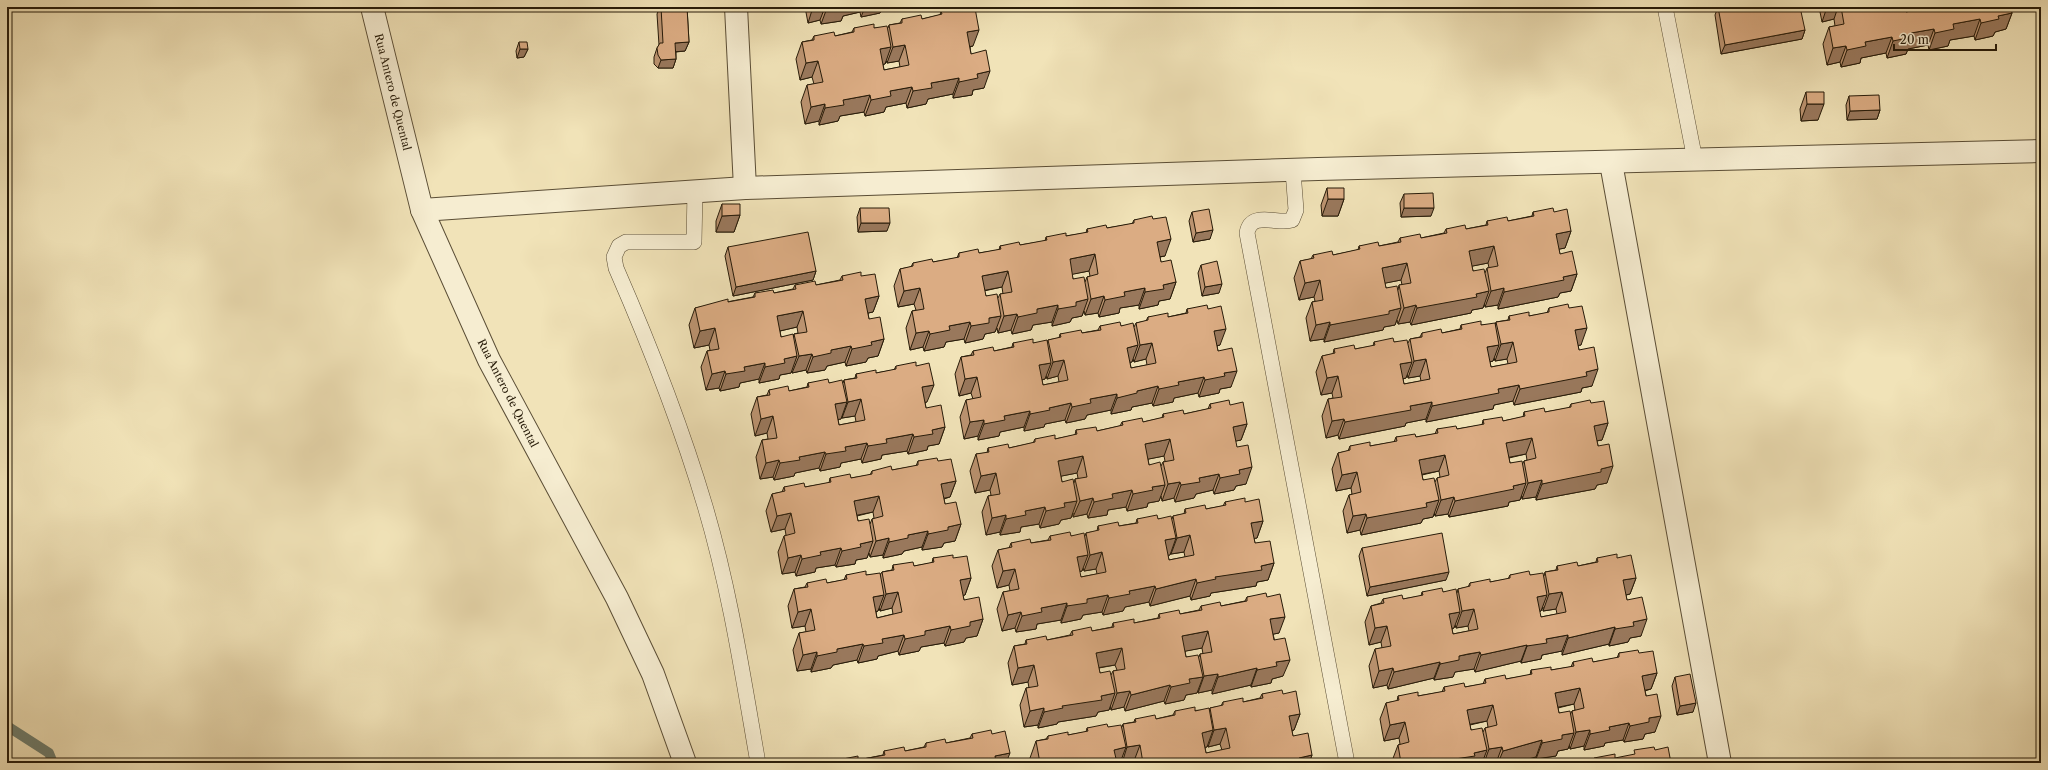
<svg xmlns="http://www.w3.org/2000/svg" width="2048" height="770" font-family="'Libre Caslon Text',serif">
<rect width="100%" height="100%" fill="#f1e3b8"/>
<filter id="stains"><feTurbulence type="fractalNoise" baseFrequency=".005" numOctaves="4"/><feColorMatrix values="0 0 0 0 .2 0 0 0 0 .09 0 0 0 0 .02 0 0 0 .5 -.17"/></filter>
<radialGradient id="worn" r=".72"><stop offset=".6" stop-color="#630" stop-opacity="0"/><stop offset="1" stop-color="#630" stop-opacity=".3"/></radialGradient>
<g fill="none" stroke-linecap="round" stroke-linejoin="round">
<!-- stream -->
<polyline stroke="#6d7d6e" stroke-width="10" points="7,726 49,753 53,763"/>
<!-- service casing -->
<g stroke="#5a4d35" stroke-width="16">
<g id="service">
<polyline points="1665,7 1695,160"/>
<path d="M1293 171 1296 210 1292 220C1278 225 1251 210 1247 233L1347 763"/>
<path d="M695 191 694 242H626L619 246 614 257 616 268C650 346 681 425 705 506 730 590 743 677 758 763"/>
</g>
</g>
<!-- minor casing -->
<g stroke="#5a4d35" stroke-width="24">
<g id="minor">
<polyline points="736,7 745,188"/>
<polyline points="1611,163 1720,763"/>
<polyline points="422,210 745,188 1318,169 2041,151"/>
</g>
</g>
<!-- tertiary casing -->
<g stroke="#5a4d35" stroke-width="24">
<polyline id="tertiary" points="372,7 422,210 489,360 617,598 653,674 685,763"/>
</g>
<!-- service -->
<use href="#service" stroke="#f6edd1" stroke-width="15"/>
<!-- minor -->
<use href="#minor" stroke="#f6edd1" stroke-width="22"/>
<!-- tertiary -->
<use href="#tertiary" stroke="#f6edd1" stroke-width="22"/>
</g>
<!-- wall -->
<g fill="#bc9471" stroke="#271b09" fill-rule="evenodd">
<polygon points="660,7 687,7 689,42 685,51 676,52 676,59 673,68 658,68 654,64 654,57 657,48 659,45 657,14"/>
<polygon points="805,7 888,7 882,8 880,13 861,17 860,12 843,16 841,21 821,24 820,20 808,23"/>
<polygon points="1718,7 1805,30 1802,39 1721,54 1715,15"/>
<polygon points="1819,7 1905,7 1906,12 1922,9 1921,7 2010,7 2012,13 2006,29 1995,32 1993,36 1975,40 1974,36 1950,40 1948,46 1929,50 1928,45 1908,49 1906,54 1887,58 1886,53 1861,58 1860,63 1841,67 1840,62 1827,65 1823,44 1829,27 1835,26 1834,19 1822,22"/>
<path d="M941 11 973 46 970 47 971 54 984 88 973 90 972 95 953 98V94L928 99 926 104 907 108 906 103 886 107 884 112 865 116 864 112 840 116 838 121 819 125V121L805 124 801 102 807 85 814 84 812 77 800 80 796 59 802 42 812 40 814 36H835L852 32 854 28H888L889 25 900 23 902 19H922L940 15ZM887 61V63L899 61 900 67 884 70 883 64H885Z"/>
<polygon points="519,42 528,49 524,57 517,58 516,51"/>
<polygon points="1806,92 1818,120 1801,121 1800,109"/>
<polygon points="1849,96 1880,110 1877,119 1847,120 1846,105"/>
<polygon points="1327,188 1344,199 1338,216 1322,216 1321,205"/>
<polygon points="1404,194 1431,216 1401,217 1400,203"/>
<polygon points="722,204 740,215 734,232 716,232 716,221"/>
<polygon points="860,208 887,231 858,232 857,217"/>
<polygon points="1192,212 1210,239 1193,242 1189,221"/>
<path d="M1533 212H1554L1571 231 1565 248 1559 249 1560 254 1577 274 1571 291 1560 293 1558 297 1498 309V305L1485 307 1484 303 1483 308 1472 310 1471 313 1411 325 1410 322 1398 324 1397 320 1395 325 1384 327 1383 330 1324 342V339L1310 341 1306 318 1312 302 1315 301 1314 297 1299 300 1294 278 1300 261 1311 259 1313 255H1333L1358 250 1359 246H1379L1398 242 1400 238H1421L1444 233 1446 229H1466L1486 225 1487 221H1508L1532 216ZM1488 263 1489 268H1487L1485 273 1473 271 1472 266ZM1401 280 1402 285H1399L1398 290 1386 288 1385 283Z"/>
<path d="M1153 219 1165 256 1160 257 1161 262 1176 282 1170 299 1159 301 1158 305 1139 309V305L1120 308 1119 313 1099 317 1098 313 1085 315 1084 311 1082 316 1072 318 1070 322 1052 326V322L1033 325 1031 330 1012 334 1011 330 998 333 997 328 995 332 985 334 983 339 965 343 964 339 946 342 944 347 924 351 923 347 910 350 906 328 912 311 916 310 914 304 898 307 894 286 900 269 911 267 913 263 933 262 957 258 959 253H979L999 250 1000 246 1020 245 1045 241 1046 237 1066 236 1086 233 1087 229 1107 228 1132 224 1134 220ZM1089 271 1090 276 1087 277 1085 282 1073 279 1072 274ZM1002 287 1003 294H1000L998 298 986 296 984 291Z"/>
<polygon points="728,247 816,271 813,280 733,296 725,256"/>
<polygon points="1201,265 1219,293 1202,296 1198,273"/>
<path d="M842 276H861L879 296 873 312 868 313 869 319 884 339 878 356 868 358 866 362 846 366 845 362 827 366 825 370 807 373 806 370 792 373V371L791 373 780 375 779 379 759 383V379L740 383 739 387 720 391 719 388 706 390 701 367 707 351 710 350 709 345 694 348 689 325 695 308 753 297 755 293H774L793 289 795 285H816L840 280ZM797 327 798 333 794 334 793 337H781L780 331Z"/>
<path d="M1549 308H1569L1581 345H1578L1579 350 1592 386 1582 388 1581 392 1514 405 1513 401 1494 405 1493 409 1426 422V419L1406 423 1405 426 1339 439 1338 435 1326 438 1322 416 1328 399 1333 398 1332 393 1321 395 1316 372 1322 356 1333 354 1334 349H1355L1373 346 1374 342H1394L1408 343 1410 339 1420 337 1422 333H1442L1460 329 1461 325H1495L1496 322 1508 320 1509 316H1529L1547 313ZM1494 358 1495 361 1507 359 1508 364 1491 367 1490 362 1493 361ZM1407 374 1408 378 1420 376 1421 381 1404 384 1403 379 1406 378Z"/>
<path d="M1187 309H1208L1220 345 1217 346 1218 351 1231 387 1220 389 1219 393 1199 397 1198 393 1174 398 1173 402 1153 406 1152 403 1132 407 1131 410 1111 414V410L1087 415 1085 419 1066 423 1065 420 1045 424 1044 427 1024 431V427L1000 432 999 436 978 440V436L964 439 960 417 966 400 973 399 971 393 959 396 955 374 961 357 971 355 973 351H994L1012 347 1013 343H1047L1048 340 1059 338 1060 334 1082 333 1098 330 1100 326H1121L1134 327 1136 323 1146 321 1148 317H1168L1186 313ZM1133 359 1134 362 1146 359 1147 365 1131 368 1130 362H1132ZM1046 376 1047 379 1058 376 1059 382 1043 385 1042 380 1045 379Z"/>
<path d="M896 366 927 402H925L926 408 945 427 939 444 928 446 927 450 908 454 907 451 882 455 881 459 862 463 861 459 841 463 840 467 820 471 819 468 795 473 794 476 774 480 773 477 760 479 756 457 762 440 768 439 767 433 755 436 751 414 757 397 767 395 769 390 789 391 807 387 808 383H843L844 380 855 378 856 374 876 373 894 370ZM842 415V418L855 416 856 422 839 425 838 419H841Z"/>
<path d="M1591 403 1608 423 1602 440 1597 441 1607 483 1597 485 1595 489 1536 500V497L1522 499V496L1520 500 1509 502 1508 506 1449 517 1448 514 1435 516 1434 513 1433 517 1423 519 1421 523 1361 535 1360 530 1347 533 1343 511 1349 495 1352 494 1351 488 1336 491 1332 469 1338 453 1348 451 1350 446H1370L1394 442 1396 437H1416L1435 434 1437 429H1457L1482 425 1483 420 1503 421 1523 417 1524 412H1545L1569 408 1571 404ZM1526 454 1527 460 1524 461 1522 465 1510 463 1509 458ZM1439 471 1440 477 1437 478 1435 482 1423 480 1422 475Z"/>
<path d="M1210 404 1230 405 1247 424 1241 440 1235 441 1246 484 1236 486 1234 490 1214 494 1213 490 1196 494 1194 498 1175 502 1174 498 1162 501 1161 496 1159 501 1148 503 1147 507 1127 511 1126 507 1108 510 1107 515 1088 518 1087 514 1073 517V513L1071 518 1061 520 1059 524 1040 528 1039 524 1021 527 1020 532 1000 535V532L986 535 982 512 988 496 991 495 990 490 975 493 970 471 976 454 987 453 988 448H1009L1033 443 1035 439H1055L1075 435 1076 430 1097 431 1120 426 1122 422H1143L1162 418 1163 414H1184L1208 409ZM1164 456 1165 461 1163 462 1161 466 1149 465 1148 459ZM1077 473 1078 478 1075 479 1074 483 1062 482 1061 476Z"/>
<path d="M918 461H938L956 481 950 497 944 499 945 504 961 524 955 541 944 543 942 547 922 550V547L904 551 902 554 883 558V555L870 557 869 553 867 558 856 560 855 564 836 567 835 565 816 568 815 572 796 576 795 572 782 574 778 552 784 536 786 535 785 529 771 532 766 511 772 494 782 492 784 487H805L829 483 830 478H851L870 475 872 471 892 470 916 466ZM873 512 874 518 872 519 870 524 858 521 857 516Z"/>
<path d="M1225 502H1245L1263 521 1257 538H1254L1255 543 1274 563 1268 580 1257 582 1256 586 1211 593 1210 596 1191 600 1190 596 1150 606 1149 602 1125 607 1123 611 1103 615 1102 612 1083 615 1081 619 1061 623V620L1037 624 1036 629 1016 632 1015 628 1002 631 997 609 1003 592 1010 591 1009 585 997 588 992 566 998 550 1009 548 1011 543H1031L1048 540 1050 536H1085L1086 533 1097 531 1098 526H1119L1136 523 1137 519H1172L1173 516 1184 514 1185 509H1206L1223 506ZM1171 552V554L1184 552 1185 557 1169 560 1168 555H1170ZM1083 568 1084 571 1096 569 1097 574 1081 577 1079 572 1082 571Z"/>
<polygon points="1362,548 1446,580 1367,596 1359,556"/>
<path d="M933 558H953L971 578 965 595H963L964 600 983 619 977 636 966 638 964 642 945 646 944 643 921 647 919 651 899 655 898 651 878 656 877 659 858 663 857 660 833 665 831 668 811 672V669L797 671 793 650 799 633 806 632 805 626 792 628 788 606 794 589 805 587 807 583H827L844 580 846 575H880L882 572 892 570 893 565 914 566 932 563ZM879 608 880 611 892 608 893 614 877 618 876 612 878 611Z"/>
<path d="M1597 558H1617L1636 578 1630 594 1626 595 1627 600 1641 636 1630 638 1628 642 1609 646V644L1562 655V651L1542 655 1541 659 1521 663V661L1475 672 1474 669 1455 672 1453 677 1434 680V678L1388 689 1387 685 1373 688 1369 666 1375 649 1382 648 1381 642 1369 645 1365 622 1371 606 1381 603 1383 599H1403L1421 596 1422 592H1443L1457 593 1458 589 1468 587 1470 583 1490 582 1508 579 1510 575H1530L1544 576 1545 572 1556 570 1557 566H1578L1596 562ZM1543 607V611L1556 609 1557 614 1541 617 1539 612 1541 611ZM1455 625 1456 628 1468 626 1469 631 1453 634 1452 629 1454 628Z"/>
<path d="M1247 597H1267L1279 633 1273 634 1283 676 1272 679 1271 683 1251 687V685L1212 694V690L1198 693V690L1197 693 1186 695 1184 700 1165 704 1164 701 1125 711 1124 707 1111 710 1110 706 1109 710 1098 712 1096 716 1058 722 1057 724 1038 728V725L1024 727 1020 705 1026 688H1029L1028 682 1012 685 1008 663 1014 646 1025 644 1026 640H1047L1070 635 1072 631H1092L1112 627 1113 623H1134L1158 618 1159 614H1180L1199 610 1201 606H1221L1245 601ZM1202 648 1203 654H1200L1199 657H1186L1185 651ZM1115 665 1117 670 1113 671 1111 675 1100 673 1099 668Z"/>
<path d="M1619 653H1639L1657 673 1651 689 1645 691 1655 732 1645 734 1643 739 1624 742 1623 740 1605 743 1604 746 1584 750V746L1570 749 1569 745 1568 749 1558 751 1556 756 1536 759V757L1512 763H1392V761L1398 745 1400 744 1399 738 1384 741 1380 719 1386 703 1397 701 1398 696H1418L1442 692 1444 687H1465L1483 684 1485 679H1506L1530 675 1531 670H1551L1571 667 1573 662H1593L1617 658ZM1574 704 1575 710 1572 711 1570 715 1559 713 1558 708ZM1487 721 1488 727 1485 728 1483 732 1471 730 1470 725Z"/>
<polygon points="1675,677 1693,712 1677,715 1672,686"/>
<path d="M1262 694H1283L1300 714 1294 730 1292 731 1293 736 1312 755 1309 763H1134V761L1121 763V761L1120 763H1031L1030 758 1036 741 1046 739 1048 736 1068 735 1086 732 1087 728 1122 727 1123 724 1134 722 1135 719H1156L1173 715 1175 711 1209 710 1210 708 1221 706 1223 702H1243L1260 698ZM1220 744 1222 750 1206 753 1205 747H1207L1208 745V747Z"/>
<polygon points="972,734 992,734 1006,763 837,763 838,760 858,760 883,755 884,751 905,751 924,747 926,743 946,743 970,738"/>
</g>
<!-- shaded-wall -->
<g fill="#99785c" stroke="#271b09">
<polygon points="813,7 825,7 820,20 808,23"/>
<polygon points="832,7 862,7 860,12 843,16 841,21 821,24 827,8"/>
<polygon points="865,7 888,7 882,8 880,13 861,17"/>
<polygon points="1827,7 1838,7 1834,19 1822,22"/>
<polygon points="2012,13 2006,29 1995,32 1993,36 1975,40 1981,23 1998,16"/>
<polygon points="1980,19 1974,36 1950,40 1948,46 1929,50 1935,33 1953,24"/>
<polygon points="1934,29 1928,45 1908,49 1906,54 1887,58 1893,41 1911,33"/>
<polygon points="979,30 973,46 961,48 967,32"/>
<polygon points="1805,30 1802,39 1721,54 1725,45"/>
<polygon points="1892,37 1886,53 1861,58 1860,63 1841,67 1847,50 1865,42"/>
<polygon points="689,42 685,51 672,52 675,43"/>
<polygon points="905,45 899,61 887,63 893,47"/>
<polygon points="1846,46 1840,62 1827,65 1833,48"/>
<polygon points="891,47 885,64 874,66 880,49"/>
<polygon points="520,49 528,49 524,57 517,58"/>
<polygon points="676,59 673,68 658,68 661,60"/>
<polygon points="818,61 812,77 800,80 806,63"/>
<polygon points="990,71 984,88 973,90 972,95 953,98 959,82 977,74"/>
<polygon points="959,78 953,94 928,99 926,104 907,108 913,91 931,83"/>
<polygon points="912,87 906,103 886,107 884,112 865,116 871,100 890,91"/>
<polygon points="870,95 864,112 840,116 838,121 819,125 825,108 843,100"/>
<polygon points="825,104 819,121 805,124 811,107"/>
<polygon points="1807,104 1824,104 1818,120 1801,121"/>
<polygon points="1880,110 1877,119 1847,120 1850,111"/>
<polygon points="1328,199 1344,199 1338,216 1322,216"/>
<polygon points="1404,208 1434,208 1431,216 1401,217"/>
<polygon points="740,215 734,232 716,232 722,216"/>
<polygon points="861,223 890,223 887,231 858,232"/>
<polygon points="1213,230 1210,239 1193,242 1196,233"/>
<polygon points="1571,231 1565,248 1550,251 1556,234"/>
<polygon points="1171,239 1165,256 1151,258 1157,242"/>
<polygon points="1494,246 1488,263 1463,268 1469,251"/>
<polygon points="1095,254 1089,271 1064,276 1070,259"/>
<polygon points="1407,263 1401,280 1376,285 1382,268"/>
<polygon points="816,271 813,280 733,296 736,287"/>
<polygon points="1008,271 1002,287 976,292 982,276"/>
<polygon points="1577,274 1571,291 1560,293 1558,297 1498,309 1504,292 1563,277"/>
<polygon points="1320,280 1314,297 1299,300 1305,283"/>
<polygon points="1176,282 1170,299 1159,301 1158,305 1139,309 1145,292 1163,285"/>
<polygon points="1222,284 1219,293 1202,296 1205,287"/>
<polygon points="920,288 914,304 898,307 904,291"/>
<polygon points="1145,288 1139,305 1120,308 1119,313 1099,317 1105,300 1124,292"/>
<polygon points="1504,288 1498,305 1485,307 1491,291"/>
<polygon points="1489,291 1483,308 1472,310 1471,313 1411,325 1417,308 1476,294"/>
<polygon points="879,296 873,312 859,315 865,299"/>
<polygon points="1104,296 1098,313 1085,315 1091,299"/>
<polygon points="1088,299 1082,316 1072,318 1070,322 1052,326 1058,309 1076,302"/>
<polygon points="1058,305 1052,322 1033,325 1031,330 1012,334 1018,317 1037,309"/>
<polygon points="1416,305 1410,322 1398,324 1404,308"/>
<polygon points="1401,308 1395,325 1384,327 1383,330 1324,342 1330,325 1389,311"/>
<polygon points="803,311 797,327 771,333 777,316"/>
<polygon points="1017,314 1011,330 998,333 1004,316"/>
<polygon points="1001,316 995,332 985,334 983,339 965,343 971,326 989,318"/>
<polygon points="970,322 964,339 946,342 944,347 924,351 930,334 949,326"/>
<polygon points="1330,322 1324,339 1310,341 1316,325"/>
<polygon points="715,328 709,345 694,348 700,331"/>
<polygon points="1587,328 1581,345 1569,347 1575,330"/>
<polygon points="1226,329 1220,345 1208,348 1214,331"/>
<polygon points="929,331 923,347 910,350 916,333"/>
<polygon points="884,339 878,356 868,358 866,362 846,366 852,349 871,342"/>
<polygon points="1513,342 1507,359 1495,361 1501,344"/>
<polygon points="1152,343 1146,359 1134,362 1140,345"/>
<polygon points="1138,345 1132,362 1121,364 1127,348"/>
<polygon points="1499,345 1493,361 1481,364 1487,347"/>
<polygon points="851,346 845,362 827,366 825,370 807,373 813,357 831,350"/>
<polygon points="812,354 806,370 792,373 799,356"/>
<polygon points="797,356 791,373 780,375 779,379 759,383 765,367 784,359"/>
<polygon points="1426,359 1420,376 1408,378 1414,361"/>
<polygon points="1064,360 1058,376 1047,379 1053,362"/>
<polygon points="1412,362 1406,378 1394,381 1400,364"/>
<polygon points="765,363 759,379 740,383 739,387 720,391 726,374 744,367"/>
<polygon points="1051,363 1045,379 1033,382 1039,365"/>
<polygon points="1598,369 1592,386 1582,388 1581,392 1514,405 1520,389 1586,372"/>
<polygon points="725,371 719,388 706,390 712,374"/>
<polygon points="1237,371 1231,387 1220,389 1219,393 1199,397 1205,380 1224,373"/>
<polygon points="1338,376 1332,393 1321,395 1327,378"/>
<polygon points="977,377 971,393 959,396 965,379"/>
<polygon points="1204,377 1198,393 1174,398 1173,402 1153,406 1159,389 1178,382"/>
<polygon points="934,385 927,402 916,404 922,387"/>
<polygon points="1519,385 1513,401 1494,405 1493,409 1426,422 1432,406 1498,389"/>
<polygon points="1158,386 1152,403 1132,407 1131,410 1111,414 1117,398 1137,391"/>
<polygon points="1117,394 1111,410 1087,415 1085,419 1066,423 1072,407 1090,399"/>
<polygon points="861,399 855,416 842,418 848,402"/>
<polygon points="847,402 841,419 829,421 835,404"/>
<polygon points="1432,402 1426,419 1406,423 1405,426 1339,439 1345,422 1410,406"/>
<polygon points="1071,403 1065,420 1045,424 1044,427 1024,431 1030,414 1049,408"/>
<polygon points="1030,411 1024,427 1000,432 999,436 978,440 984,424 1004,416"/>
<polygon points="773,416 767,433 755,436 761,419"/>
<polygon points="1344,419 1338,435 1326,438 1332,421"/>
<polygon points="984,420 978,436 964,439 970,422"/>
<polygon points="1608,423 1602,440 1588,442 1594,426"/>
<polygon points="1247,424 1241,440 1227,443 1233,427"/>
<polygon points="945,427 939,444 928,446 927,450 908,454 914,437 932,430"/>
<polygon points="913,434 907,451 882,455 881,459 862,463 868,446 886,439"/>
<polygon points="1532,438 1526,454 1500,459 1506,443"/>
<polygon points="1170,439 1164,456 1139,461 1145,444"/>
<polygon points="867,443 861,459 841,463 840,467 820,471 826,454 845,447"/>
<polygon points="825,452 819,468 795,473 794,476 774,480 780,463 799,457"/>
<polygon points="1445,455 1439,471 1413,476 1419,460"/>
<polygon points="1083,456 1077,473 1052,478 1058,461"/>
<polygon points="779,460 773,477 760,479 766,463"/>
<polygon points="1613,466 1607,483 1597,485 1595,489 1536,500 1542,484 1601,469"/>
<polygon points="1252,467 1246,484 1236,486 1234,490 1214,494 1220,478 1239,470"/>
<polygon points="1357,472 1351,488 1336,491 1342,475"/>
<polygon points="996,473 990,490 975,493 981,476"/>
<polygon points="1219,474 1213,490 1196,494 1194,498 1175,502 1181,485 1199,478"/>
<polygon points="1542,480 1536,497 1522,499 1528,483"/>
<polygon points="956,481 950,497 935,500 941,484"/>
<polygon points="1180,482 1174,498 1162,501 1168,484"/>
<polygon points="1526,483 1520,500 1509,502 1508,506 1449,517 1455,501 1513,486"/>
<polygon points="1165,485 1159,501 1148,503 1147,507 1127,511 1133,494 1152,487"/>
<polygon points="1132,490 1126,507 1108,510 1107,515 1088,518 1094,502 1112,494"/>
<polygon points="879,496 873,512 848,517 854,501"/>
<polygon points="1454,497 1448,514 1435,516 1441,500"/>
<polygon points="1093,498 1087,514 1073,517 1080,501"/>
<polygon points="1439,500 1433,517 1423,519 1421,523 1361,535 1367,518 1426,503"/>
<polygon points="1077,501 1071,518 1061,520 1059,524 1040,528 1046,511 1064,503"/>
<polygon points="1045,507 1039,524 1021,527 1020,532 1000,535 1006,519 1025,511"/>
<polygon points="791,513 785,529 771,532 777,516"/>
<polygon points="1366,514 1360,530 1347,533 1353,516"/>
<polygon points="1006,515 1000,532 986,535 992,518"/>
<polygon points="1263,521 1257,538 1245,540 1251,523"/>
<polygon points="961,524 955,541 944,543 942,547 922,550 928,534 948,527"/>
<polygon points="928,531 922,547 904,551 902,554 883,558 889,542 908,535"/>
<polygon points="1190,535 1184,552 1171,554 1177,538"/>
<polygon points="889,538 883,555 870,557 876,541"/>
<polygon points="1176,538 1170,555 1159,557 1165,540"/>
<polygon points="873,541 867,558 856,560 855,564 836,567 842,551 860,544"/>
<polygon points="841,548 835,565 816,568 815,572 796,576 802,559 820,552"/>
<polygon points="1102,552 1096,569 1084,571 1090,555"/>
<polygon points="801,555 795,572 782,574 788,558"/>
<polygon points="1088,555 1082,571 1071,573 1077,557"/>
<polygon points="1274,563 1268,580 1257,582 1256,586 1211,593 1210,596 1191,600 1197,583 1215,577"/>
<polygon points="1015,569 1009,585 997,588 1003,571"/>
<polygon points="1449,572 1446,580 1367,596 1370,587"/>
<polygon points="971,578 965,595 954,597 960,580"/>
<polygon points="1636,578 1630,594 1617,597 1623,580"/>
<polygon points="1196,579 1190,596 1150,606 1156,589"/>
<polygon points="1155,586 1149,602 1125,607 1123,611 1103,615 1109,598 1129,591"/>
<polygon points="898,592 892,608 880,611 886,594"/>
<polygon points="1562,592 1556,609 1543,611 1549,594"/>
<polygon points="884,595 878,611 867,614 873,597"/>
<polygon points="1108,595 1102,612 1083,615 1081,619 1061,623 1067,606 1087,599"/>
<polygon points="1547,595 1541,611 1531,613 1537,597"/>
<polygon points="1067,603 1061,620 1037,624 1036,629 1016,632 1022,616 1041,608"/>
<polygon points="811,609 805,626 792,628 798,612"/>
<polygon points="1474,609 1468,626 1456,628 1462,611"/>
<polygon points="1021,612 1015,628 1002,631 1008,615"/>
<polygon points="1460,612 1454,628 1443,630 1449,614"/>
<polygon points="1285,617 1279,633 1264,636 1270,619"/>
<polygon points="983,619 977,636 966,638 964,642 945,646 951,630 970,622"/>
<polygon points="1647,619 1641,636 1630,638 1628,642 1609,646 1615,629 1633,622"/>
<polygon points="950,626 944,643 921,647 919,651 899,655 905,639 925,631"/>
<polygon points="1387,626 1381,642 1369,645 1375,628"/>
<polygon points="1615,627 1609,644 1562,655 1568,638"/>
<polygon points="1208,631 1202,648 1176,653 1182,636"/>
<polygon points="904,635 898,651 878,656 877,659 858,663 864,646 882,639"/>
<polygon points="1568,635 1562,651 1542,655 1541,659 1521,663 1527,646 1546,639"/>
<polygon points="863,644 857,660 833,665 831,668 811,672 817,656 837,649"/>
<polygon points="1527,645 1521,661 1475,672 1481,655"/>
<polygon points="1122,648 1115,665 1090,669 1096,653"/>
<polygon points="817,652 811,669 797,671 803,655"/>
<polygon points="1480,652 1474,669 1455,672 1453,677 1434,680 1440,664 1459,656"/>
<polygon points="1290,660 1283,676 1272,679 1271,683 1251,687 1257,670 1276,662"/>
<polygon points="1440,662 1434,678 1388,689 1394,672"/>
<polygon points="1034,665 1028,682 1012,685 1018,668"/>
<polygon points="1257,668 1251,685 1212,694 1218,677"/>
<polygon points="1393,668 1387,685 1373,688 1379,671"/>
<polygon points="1657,673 1651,689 1636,692 1642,676"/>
<polygon points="1218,674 1212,690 1198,693 1204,676"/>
<polygon points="1203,677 1197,693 1186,695 1184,700 1165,704 1171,687 1189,679"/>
<polygon points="1170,685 1164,701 1125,711 1131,695"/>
<polygon points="1580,688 1574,704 1549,709 1555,693"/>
<polygon points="1130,691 1124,707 1111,710 1117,693"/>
<polygon points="1115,693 1109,710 1098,712 1096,716 1058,722 1057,724 1038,728 1044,712 1062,706 1101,696"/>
<polygon points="1696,703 1693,712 1677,715 1680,706"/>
<polygon points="1493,705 1487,721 1461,726 1467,710"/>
<polygon points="1044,708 1038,725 1024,727 1030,711"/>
<polygon points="1300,714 1294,730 1283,732 1289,716"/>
<polygon points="1661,716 1655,732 1645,734 1643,739 1624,742 1630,726 1649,718"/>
<polygon points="1405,722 1399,738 1384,741 1390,725"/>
<polygon points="1629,723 1623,740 1605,743 1604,746 1584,750 1590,734 1609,727"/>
<polygon points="1226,728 1220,744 1208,747 1214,730"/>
<polygon points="1213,730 1207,747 1196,749 1202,733"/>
<polygon points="1590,730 1584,746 1570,749 1576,732"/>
<polygon points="1574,733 1568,749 1558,751 1556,756 1536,759 1542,743 1562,735"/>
<polygon points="1542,740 1536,757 1512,763 1498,763 1503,751"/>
<polygon points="1140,745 1134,761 1122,763 1127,747"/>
<polygon points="1126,747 1120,763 1109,763 1114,750"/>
<polygon points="1502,747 1496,763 1484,763 1489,749"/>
<polygon points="1487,750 1482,763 1434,763 1435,762"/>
<polygon points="1010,753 1006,763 992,763 995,756"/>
<polygon points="1312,755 1309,763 1291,763 1299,758"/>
</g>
<!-- building -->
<g fill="#dbac83" stroke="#271b09">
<polygon points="661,7 687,7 689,42 675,43 676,59 661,60 658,55 657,48 660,43 663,43"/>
<polygon points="961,7 962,11 975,8 979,30 967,32 971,54 986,50 990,71 977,74 978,78 959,82 959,78 931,83 932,88 913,91 912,87 890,91 891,96 871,100 870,95 843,100 844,105 825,108 825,104 811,107 807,85 823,82 818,61 806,63 802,42 814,40 814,36 834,32 835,36 854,32 854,28 874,24 874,28 887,26 891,47 880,49 884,70 909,65 905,45 893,47 889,25 902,23 902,19 921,15 922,19 942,14 941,11"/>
<polygon points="1718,7 1800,7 1805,30 1725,45"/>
<polygon points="1841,7 1905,7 1906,12 1930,7 2010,7 2012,13 1998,16 1999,19 1981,23 1980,19 1953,24 1954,29 1935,33 1934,29 1911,33 1912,37 1893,41 1892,37 1865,42 1866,46 1847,50 1846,46 1833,48 1829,27 1844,24"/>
<polygon points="519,42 527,42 528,49 520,49"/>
<polygon points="1806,92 1824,92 1824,104 1807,104"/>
<polygon points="1879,95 1880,110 1850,111 1849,96"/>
<polygon points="1327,188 1344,188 1344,199 1328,199"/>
<polygon points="1433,193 1434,208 1404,208 1404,194"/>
<polygon points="722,204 740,204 740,215 722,216"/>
<polygon points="860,208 889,208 890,223 861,223"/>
<polygon points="1553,208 1554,212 1567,209 1571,231 1556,234 1560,254 1572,251 1577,274 1563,277 1564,280 1504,292 1504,288 1491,291 1487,268 1498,266 1494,246 1469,251 1473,271 1484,269 1489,291 1476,294 1477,297 1417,308 1416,305 1404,308 1399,285 1411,283 1407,263 1382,268 1386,288 1397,286 1401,308 1389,311 1389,314 1330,325 1330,322 1316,325 1312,302 1323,300 1320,280 1305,283 1300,261 1314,258 1313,255 1332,251 1333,255 1360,249 1359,246 1378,242 1379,246 1401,242 1400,238 1420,234 1421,238 1447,233 1446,229 1465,225 1466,229 1488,225 1487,221 1507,217 1508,221 1534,216 1533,212"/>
<polygon points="1209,209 1213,230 1196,233 1192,212"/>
<polygon points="1152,216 1153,219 1166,217 1171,239 1157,242 1161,262 1171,260 1176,282 1163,285 1164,289 1145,292 1145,288 1124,292 1125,296 1105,300 1104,296 1091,299 1087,277 1098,274 1095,254 1070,259 1073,279 1084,277 1088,299 1076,302 1076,306 1058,309 1058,305 1037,309 1037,313 1018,317 1017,314 1004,316 1000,294 1012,292 1008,271 982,276 986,296 997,294 1001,316 989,318 989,323 971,326 970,322 949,326 950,330 930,334 929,331 916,333 912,311 924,309 920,288 904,291 900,269 913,266 913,263 932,259 933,262 959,257 959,253 978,249 979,253 1001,249 1000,246 1019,242 1020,245 1047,240 1046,237 1066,233 1066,236 1088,232 1087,229 1106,225 1107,228 1134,223 1134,220"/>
<polygon points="808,232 816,271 736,287 728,247"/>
<polygon points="1217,261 1222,284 1205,287 1201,265"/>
<polygon points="861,272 861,276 875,274 879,296 865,299 869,319 880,317 884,339 871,342 872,345 852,349 851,346 831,350 831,353 813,357 812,354 799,356 794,334 807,332 803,311 777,316 781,337 793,334 797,356 784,359 785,363 765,367 765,363 744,367 745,371 726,374 725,371 712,374 707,351 719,349 715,328 700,331 695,308 728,299 728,302 755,297 755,293 773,290 774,293 796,289 795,285 815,281 816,285 843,280 842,276"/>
<polygon points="1568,304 1569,308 1582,306 1587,328 1575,330 1579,350 1594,347 1598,369 1586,372 1587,376 1520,389 1519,385 1498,389 1499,393 1432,406 1432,402 1410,406 1411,410 1345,422 1344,419 1332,421 1328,399 1342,397 1338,376 1327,378 1322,356 1335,353 1334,349 1354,345 1355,349 1375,345 1374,342 1393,338 1394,342 1407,340 1412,362 1400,364 1404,384 1430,379 1426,359 1414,361 1410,339 1422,337 1422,333 1441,329 1442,333 1462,329 1461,325 1481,321 1481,325 1495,323 1499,345 1487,347 1491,367 1517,362 1513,342 1501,344 1496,322 1510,320 1509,316 1529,312 1529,316 1549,312 1549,308"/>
<polygon points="1207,305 1208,309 1221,306 1226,329 1214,331 1218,351 1232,348 1237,371 1224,373 1225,376 1205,380 1204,377 1178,382 1179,385 1159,389 1158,386 1137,391 1137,393 1117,398 1117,394 1090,399 1091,403 1072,407 1071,403 1049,408 1050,410 1030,414 1030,411 1004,416 1005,420 984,424 984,420 970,422 966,400 981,397 977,377 965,379 961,357 974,355 973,351 993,347 994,351 1014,347 1013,343 1033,339 1033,343 1047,340 1051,363 1039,365 1043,385 1068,380 1064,360 1053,362 1048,340 1061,337 1060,334 1081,330 1082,333 1101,330 1100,326 1120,322 1121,326 1133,323 1138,345 1127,348 1131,368 1156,363 1152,343 1140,345 1136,323 1148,320 1148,317 1168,313 1168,317 1188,313 1187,309"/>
<polygon points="916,362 916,366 929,363 934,385 922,387 926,408 941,405 945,427 932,430 933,434 914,437 913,434 886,439 887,443 868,446 867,443 845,447 846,451 826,454 825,452 799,457 800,460 780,463 779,460 766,463 762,440 777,438 773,416 761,419 757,397 770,395 769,390 788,386 789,391 809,387 808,383 828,379 829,383 842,380 847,402 835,404 839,425 865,420 861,399 848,402 844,380 857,378 856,374 876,370 876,373 896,369 896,366"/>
<polygon points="1229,400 1230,405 1243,402 1247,424 1233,427 1237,447 1248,445 1252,467 1239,470 1240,474 1220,478 1219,474 1199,478 1200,482 1181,485 1180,482 1168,484 1163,462 1174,460 1170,439 1145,444 1149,465 1160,462 1165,485 1152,487 1153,490 1133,494 1132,490 1112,494 1113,498 1094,502 1093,498 1080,501 1075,479 1087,477 1083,456 1058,461 1062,482 1073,479 1077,501 1064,503 1065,507 1046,511 1045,507 1025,511 1026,515 1006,519 1006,515 992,518 988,496 1000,494 996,473 981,476 976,454 989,452 988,448 1008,444 1009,448 1035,442 1035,439 1055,435 1055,439 1077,434 1076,430 1096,427 1097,431 1123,425 1122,422 1142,418 1143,422 1164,417 1163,414 1183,410 1184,414 1211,408 1210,404"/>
<polygon points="1590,400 1591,403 1604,401 1608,423 1594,426 1598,446 1609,444 1613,466 1601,469 1601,472 1571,478 1542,484 1542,480 1528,483 1524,461 1536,458 1532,438 1506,443 1510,463 1522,461 1526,483 1513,486 1514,489 1455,501 1454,497 1441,500 1437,478 1449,475 1445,455 1419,460 1423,480 1434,478 1439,500 1426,503 1427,507 1367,518 1366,514 1353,516 1349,495 1361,492 1357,472 1342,475 1338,453 1350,450 1350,446 1370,442 1370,446 1397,441 1396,437 1415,434 1416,437 1438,433 1437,429 1456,426 1457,429 1484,424 1483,420 1502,417 1503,421 1525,416 1524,412 1544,408 1545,412 1571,407 1571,404"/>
<polygon points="937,458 938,461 951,459 956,481 941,484 945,504 956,502 961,524 948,527 948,530 928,534 928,531 908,535 908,538 889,542 889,538 876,541 872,519 883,516 879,496 854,501 858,521 869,519 873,541 860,544 861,547 842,551 841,548 820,552 821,555 802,559 801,555 788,558 784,536 795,533 791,513 777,516 772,494 785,491 784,487 804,483 805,487 831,482 830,478 850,474 851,478 872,474 872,471 891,466 892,470 918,465 918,461"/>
<polygon points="1245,498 1245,502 1259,499 1263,521 1251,523 1255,543 1270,541 1274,563 1261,566 1262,570 1215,577 1216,579 1197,583 1196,579 1156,589 1155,586 1129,591 1130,594 1109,598 1108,595 1087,599 1087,603 1067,606 1067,603 1041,608 1042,612 1022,616 1021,612 1008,615 1003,592 1019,589 1015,569 1003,571 998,550 1012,547 1011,543 1030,539 1031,543 1051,540 1050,536 1070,532 1071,536 1084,533 1088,555 1077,557 1081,577 1106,572 1102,552 1090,555 1086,533 1099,530 1098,526 1118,522 1119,526 1138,523 1137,519 1157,515 1158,519 1171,516 1176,538 1165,540 1169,560 1194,555 1190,535 1177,538 1173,516 1186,513 1185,509 1205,505 1206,509 1226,505 1225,502"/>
<polygon points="1442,533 1449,572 1370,587 1362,548"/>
<polygon points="1617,554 1617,558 1631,555 1636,578 1623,580 1627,600 1642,597 1647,619 1633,622 1634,626 1615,629 1615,627 1568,638 1568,635 1546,639 1547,643 1527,646 1527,645 1481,655 1480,652 1468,654 1459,656 1459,660 1440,664 1440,662 1394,672 1393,668 1379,671 1375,649 1391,646 1387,626 1375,628 1371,606 1384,603 1383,599 1402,595 1403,599 1423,595 1422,592 1442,588 1443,592 1456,589 1460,612 1449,614 1453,634 1478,629 1474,609 1462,611 1458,589 1470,586 1470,583 1490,579 1490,582 1510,578 1510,575 1529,571 1530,575 1543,573 1547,595 1537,597 1541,617 1566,612 1562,592 1549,594 1545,572 1558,570 1557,566 1577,562 1578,566 1598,562 1597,558"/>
<polygon points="953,555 953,558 967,556 971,578 960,580 964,600 979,597 983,619 970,622 970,626 951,630 950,626 925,631 925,635 905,639 904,635 882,639 883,643 864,646 863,644 837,649 837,652 817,656 817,652 803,655 799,633 815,630 811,609 798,612 794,589 808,587 807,583 826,579 827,583 847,579 846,575 866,571 866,575 880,573 884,595 873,597 877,618 902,612 898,592 886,594 882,572 894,570 893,565 913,562 914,566 934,562 933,558"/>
<polygon points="1266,593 1267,597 1280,594 1285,617 1270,619 1274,640 1285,638 1290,660 1276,662 1277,666 1257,670 1257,668 1218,677 1218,674 1204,676 1200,654 1212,652 1208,631 1182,636 1186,657 1198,655 1203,677 1189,679 1190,683 1171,687 1170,685 1131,695 1130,691 1117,693 1113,671 1125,669 1122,648 1096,653 1100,673 1110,671 1115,693 1101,696 1102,700 1062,706 1063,708 1044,712 1044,708 1030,711 1026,688 1038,686 1034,665 1018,668 1014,646 1027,644 1026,640 1046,636 1047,640 1073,635 1072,631 1091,627 1092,631 1114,627 1113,623 1134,619 1134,623 1160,618 1159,614 1179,610 1180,614 1202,610 1201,606 1220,602 1221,606 1247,601 1247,597"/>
<polygon points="1638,650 1639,653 1653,651 1657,673 1642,676 1646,696 1657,694 1661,716 1649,718 1649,722 1630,726 1629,723 1609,727 1610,730 1590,734 1590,730 1576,732 1572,711 1584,708 1580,688 1555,693 1559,713 1570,711 1574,733 1562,735 1562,739 1542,743 1542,740 1503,751 1502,747 1489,749 1485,728 1497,725 1493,705 1467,710 1471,730 1482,728 1487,750 1474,753 1475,756 1435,762 1435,763 1401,763 1398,745 1409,742 1405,722 1390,725 1386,703 1399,700 1398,696 1418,692 1418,696 1445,691 1444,687 1464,683 1465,687 1486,683 1485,679 1505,675 1506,679 1532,674 1531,670 1551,667 1551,670 1574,666 1573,662 1592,658 1593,662 1619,657 1619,653"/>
<polygon points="1690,674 1696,703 1680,706 1675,677"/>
<polygon points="1282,690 1283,694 1296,691 1300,714 1289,716 1293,736 1308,733 1312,755 1299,758 1299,761 1291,763 1280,763 1280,762 1276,763 1143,763 1140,745 1127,747 1123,724 1136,722 1135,719 1155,715 1156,719 1175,715 1175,711 1195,707 1195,711 1209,708 1213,730 1202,733 1206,753 1230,748 1226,728 1214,730 1210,708 1223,705 1223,702 1243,698 1243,702 1263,698 1262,694"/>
<polygon points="1107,724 1108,727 1121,725 1126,747 1114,750 1117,763 1052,763 1052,762 1046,763 1040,763 1036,741 1048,739 1048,736 1068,732 1068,735 1088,731 1087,728"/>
<polygon points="991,730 992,734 1005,731 1010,753 995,756 996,763 839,763 838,760 858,756 858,760 885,755 884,751 904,747 905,751 926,747 926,743 945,739 946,743 973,738 972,734"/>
<polygon points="1654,747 1655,750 1668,747 1671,763 1587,763 1595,761 1594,758 1615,754 1615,758 1635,754 1634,750"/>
</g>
<g text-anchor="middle" stroke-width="4" stroke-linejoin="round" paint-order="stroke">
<!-- street labels -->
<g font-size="11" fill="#271b09" stroke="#f6edd1">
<text transform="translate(393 92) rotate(76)" y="4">Rua Antero de Quental</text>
<text transform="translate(508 393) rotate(63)" y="4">Rua Antero de Quental</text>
</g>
</g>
<!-- margin -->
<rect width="2048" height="770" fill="none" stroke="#f1e3b8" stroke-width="24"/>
<rect x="8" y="8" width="2032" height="754" fill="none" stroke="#271b09" stroke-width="2"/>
<rect x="12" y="12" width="2024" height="746" fill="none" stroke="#271b09"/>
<!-- scale -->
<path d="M1894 44v6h102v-6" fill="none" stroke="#271b09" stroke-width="2"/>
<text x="1900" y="44" font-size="12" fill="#271b09" stroke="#f6edd1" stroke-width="3" paint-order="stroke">20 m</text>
<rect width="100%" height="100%" filter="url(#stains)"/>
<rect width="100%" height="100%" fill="url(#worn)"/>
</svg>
